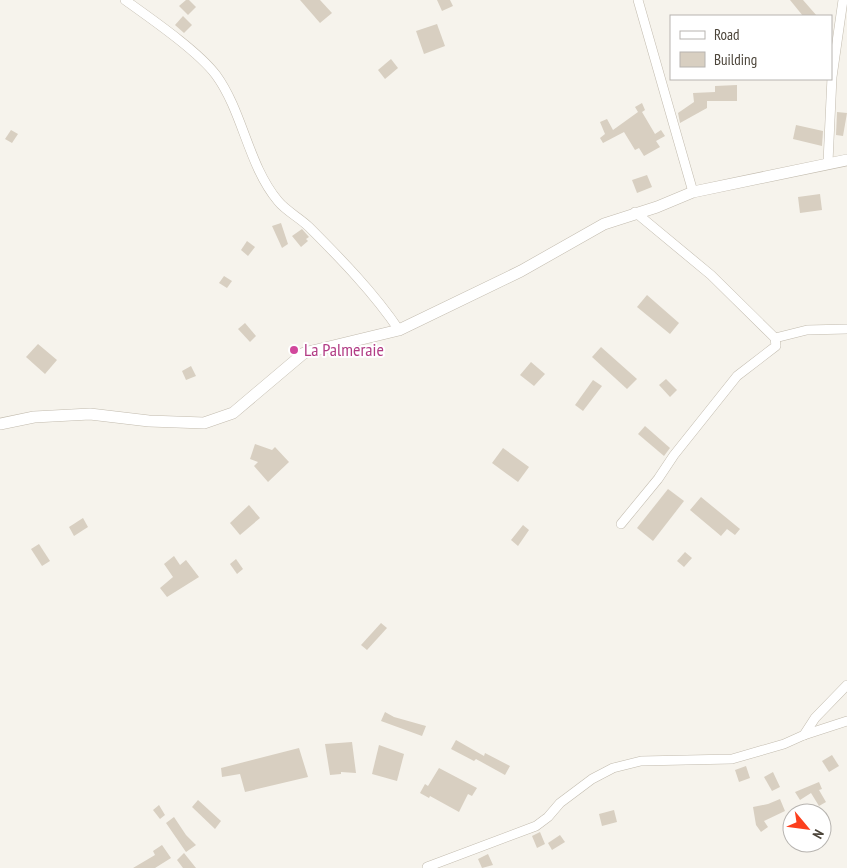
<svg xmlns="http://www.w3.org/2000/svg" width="847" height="868" font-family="'PT Sans Narrow',sans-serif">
<rect width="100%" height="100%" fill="#f6f3ec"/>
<!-- building -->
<g fill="#d8cfc1">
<polygon points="186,0 189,0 196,7 188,15 179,6"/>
<polygon points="300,0 320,0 332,13 320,23"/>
<polygon points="437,0 450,0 453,6 442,11"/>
<polygon points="790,0 803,0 817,16 803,16"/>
<polygon points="183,16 192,25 184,33 175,25"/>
<polygon points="437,24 445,46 424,54 416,31"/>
<polygon points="391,59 398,68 385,79 378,70"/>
<polygon points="737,85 737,101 707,101 707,108 680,123 678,113 694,102 693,93 715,92 715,86"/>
<polygon points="642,103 645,110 642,112 655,134 661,130 665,136 656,141 660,147 644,156 639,148 635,150 624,132 603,143 600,138 605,134 600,122 607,119 613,130 638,112 635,107"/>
<polygon points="837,112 847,113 843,136 836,135"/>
<polygon points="796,125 823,131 822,146 793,139"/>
<polygon points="11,130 18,134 12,143 5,139"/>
<polygon points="647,175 652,187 637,193 632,180"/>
<polygon points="820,194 822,210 800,213 798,197"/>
<polygon points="281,223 288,244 282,248 272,226"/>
<polygon points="302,229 309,237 306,239 308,241 301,247 292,236"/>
<polygon points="247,241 255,247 248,256 241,250"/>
<polygon points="224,276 232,281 227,288 219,283"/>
<polygon points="647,295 679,323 670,334 637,307"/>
<polygon points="245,323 256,336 250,342 238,329"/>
<polygon points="38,344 57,360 45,374 26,357"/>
<polygon points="601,347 637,379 627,389 592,357"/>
<polygon points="531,362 545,374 534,386 520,375"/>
<polygon points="191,366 196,376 186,380 182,371"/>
<polygon points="666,379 677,390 670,397 659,385"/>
<polygon points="593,380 602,386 583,411 575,405"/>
<polygon points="645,426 670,448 664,456 638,434"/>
<polygon points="255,444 272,450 275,447 289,462 268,482 254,466 258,462 250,459"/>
<polygon points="503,448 529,467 518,482 492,463"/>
<polygon points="668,489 684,501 653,541 637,528"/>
<polygon points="701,497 740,529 735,535 727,529 721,536 690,510"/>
<polygon points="249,505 260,518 240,535 230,523"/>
<polygon points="83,518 88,527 74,536 69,527"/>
<polygon points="523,525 529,530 518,546 511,540"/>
<polygon points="39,544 50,561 42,566 31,549"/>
<polygon points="685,552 692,558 684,567 677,561"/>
<polygon points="174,556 180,565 186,560 199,577 167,597 160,588 173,577 164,564"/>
<polygon points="236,559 243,569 237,574 230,564"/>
<polygon points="381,623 387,628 367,650 361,645"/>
<polygon points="385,712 394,717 426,726 422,736 381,721"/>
<polygon points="456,740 484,756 485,753 510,766 505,775 476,759 474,761 451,749"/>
<polygon points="352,742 356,773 341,772 341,774 330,775 325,744"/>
<polygon points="379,745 404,754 397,781 372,774"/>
<polygon points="299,748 308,777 245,792 240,774 222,777 221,768"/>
<polygon points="832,755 839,766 829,772 822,761"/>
<polygon points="746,766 750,778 739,782 735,770"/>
<polygon points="439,768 477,788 472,796 468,794 459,812 430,796 429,798 420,793 425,784 428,786"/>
<polygon points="773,772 780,787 772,791 764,777"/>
<polygon points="819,782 822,789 819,790 826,802 819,806 811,793 800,800 795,792"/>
<polygon points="780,799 785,811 764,821 768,827 761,832 756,825 753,807 768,804"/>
<polygon points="198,800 221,821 215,829 192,807"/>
<polygon points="159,805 165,815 160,819 153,810"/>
<polygon points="614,810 617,822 602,826 599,814"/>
<polygon points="174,817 186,835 196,845 186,852 166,823"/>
<polygon points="540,832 545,844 537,848 532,836"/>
<polygon points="560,835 565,842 552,850 548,843"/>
<polygon points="162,845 171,858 155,868 133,868 155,855 153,851"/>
<polygon points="184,853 196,868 183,868 177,860"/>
<polygon points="488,854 493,865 482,868 478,859"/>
</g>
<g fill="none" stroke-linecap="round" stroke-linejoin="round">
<!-- minor casing -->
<g stroke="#c2bbae" stroke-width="10">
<g id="minor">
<path d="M125 0C150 18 198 51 216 75 243 112 248 165 278 201 286 211 300 218 309 227 341 259 374 293 399 330"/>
<polyline points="638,0 693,192"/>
<polyline points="828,162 832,77 843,0"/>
<polyline points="775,338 807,330 847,329"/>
<polyline points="621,524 658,479 674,455 737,376 776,346 775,338 711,275 635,212"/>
<polyline points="804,735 815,718 847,685"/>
<polyline points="427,867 536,826 548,817 560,803 592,779 613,768 641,761 732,759 784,744 804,735 847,721"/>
</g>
</g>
<!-- tertiary casing -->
<g stroke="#c2bbae" stroke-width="12">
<polyline id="tertiary" points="0,424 34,417 90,414 149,421 204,423 233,413 304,353 399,330 521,271 604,224 657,207 693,192 847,160"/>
</g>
<!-- minor -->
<use href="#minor" stroke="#fff" stroke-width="9"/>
<!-- tertiary -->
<use href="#tertiary" stroke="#fff" stroke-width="11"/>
</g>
<!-- markers -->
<circle fill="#d1479c" stroke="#fff" stroke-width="2" cx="294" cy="350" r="5"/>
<g text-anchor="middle" stroke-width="4" stroke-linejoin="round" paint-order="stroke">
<!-- hotel labels -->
<g font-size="18" fill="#b23c85" stroke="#fff" text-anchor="start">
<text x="304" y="356">La Palmeraie</text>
</g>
</g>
<!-- legend -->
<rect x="670" y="15" width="162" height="65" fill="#ffffff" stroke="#b7b4b0"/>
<rect x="680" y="31" width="25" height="8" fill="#ffffff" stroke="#b7b4b0"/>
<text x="714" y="40" font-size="15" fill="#4b4439">Road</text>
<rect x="680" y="52" width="25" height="15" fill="#d8cfc1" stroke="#b7b4b0"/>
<text x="714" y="65" font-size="15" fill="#4b4439">Building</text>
<!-- north arrow -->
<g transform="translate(807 828) rotate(119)"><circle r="24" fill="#ffffff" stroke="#b7b4b0"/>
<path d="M0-4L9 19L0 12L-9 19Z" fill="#fc3f1d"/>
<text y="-8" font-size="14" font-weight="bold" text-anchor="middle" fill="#4b4439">N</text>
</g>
</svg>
